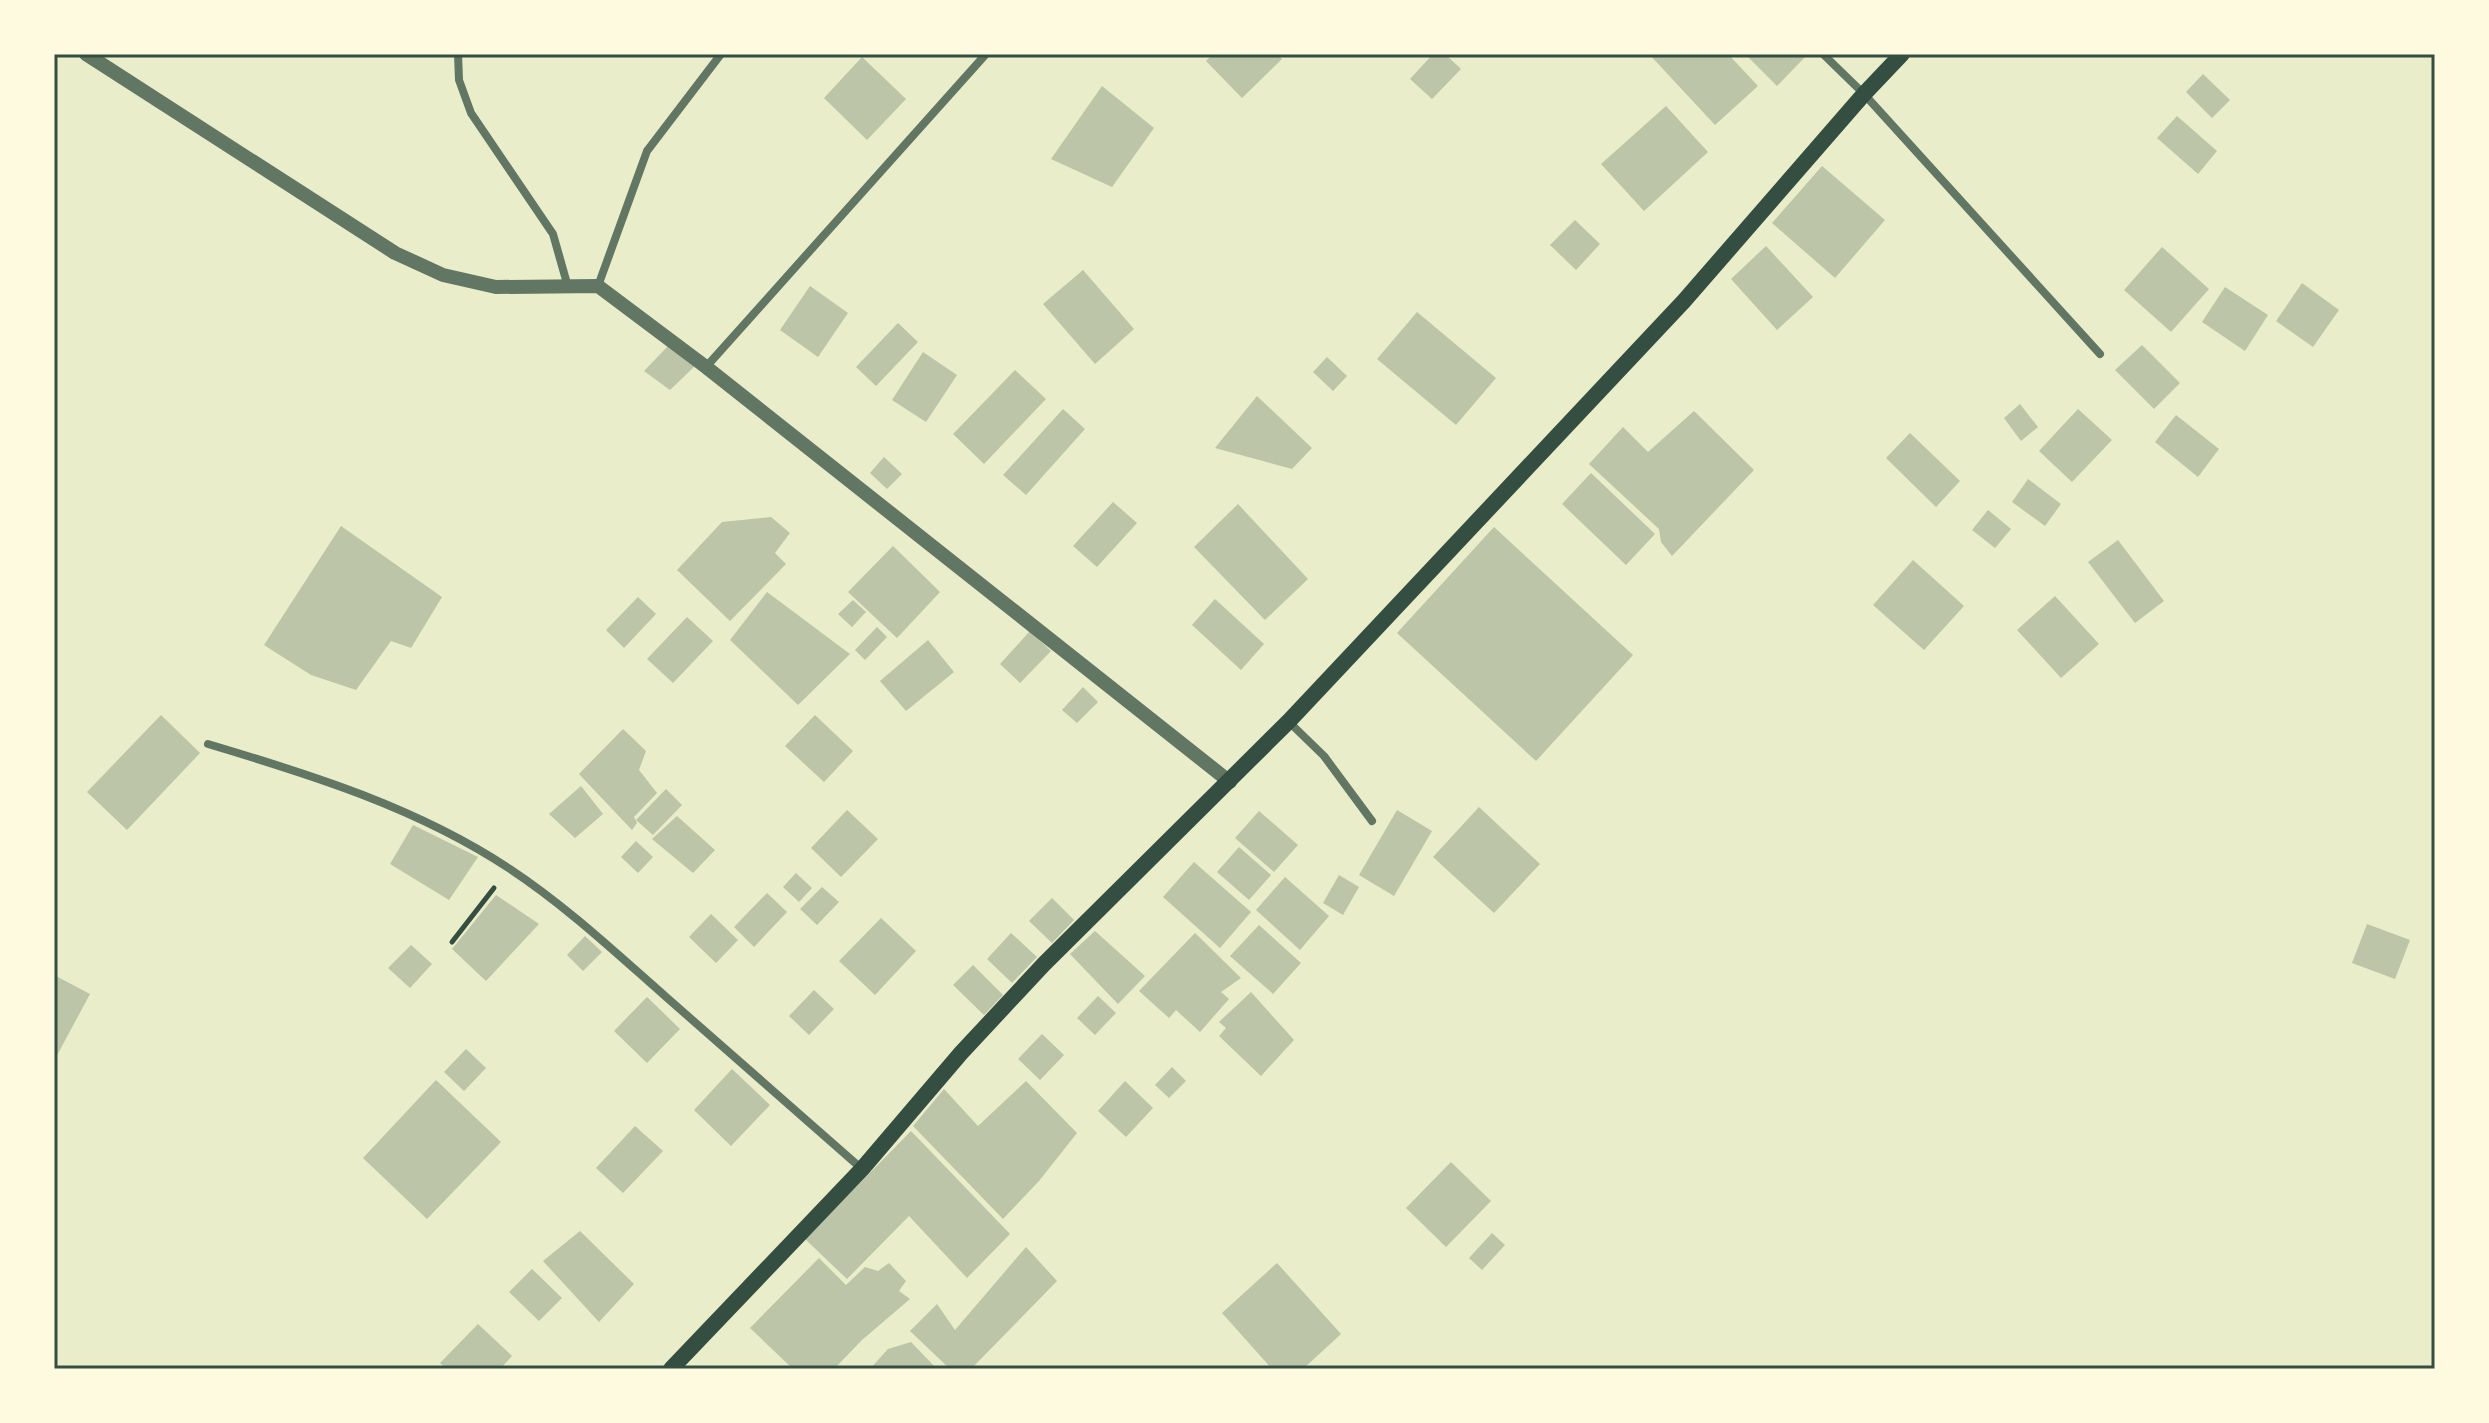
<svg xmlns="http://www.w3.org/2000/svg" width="2489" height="1423" font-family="'DM Sans',sans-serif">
<rect width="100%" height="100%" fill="#e9edc9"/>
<!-- building -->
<g fill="#bcc5a7">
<polygon points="1213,54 1277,54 1282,59 1242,98 1206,61"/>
<polygon points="1433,54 1445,54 1461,69 1432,99 1410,79"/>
<polygon points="1649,54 1728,54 1758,86 1715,125"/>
<polygon points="1745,54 1808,54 1777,86"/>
<polygon points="862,57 906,99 867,140 824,98"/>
<polygon points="2203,74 2230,100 2212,118 2186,92"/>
<polygon points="1102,86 1154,128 1112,187 1051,159"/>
<polygon points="1666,106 1708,152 1644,211 1601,164"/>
<polygon points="2177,116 2217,151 2198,174 2157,138"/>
<polygon points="1822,166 1885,220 1835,278 1772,223"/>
<polygon points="1575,220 1600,244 1576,270 1550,245"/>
<polygon points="1766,246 1813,297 1777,330 1731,279"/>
<polygon points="2162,247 2209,289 2171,332 2124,290"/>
<polygon points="1083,270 1134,329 1095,364 1043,304"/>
<polygon points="2302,283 2339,310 2313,347 2276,321"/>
<polygon points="810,286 848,313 818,357 780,330"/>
<polygon points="2225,287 2268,315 2245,351 2202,322"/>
<polygon points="1417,312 1496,378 1456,425 1377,359"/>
<polygon points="898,323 918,342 876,386 856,367"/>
<polygon points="669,345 695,366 670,390 644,371"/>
<polygon points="2142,345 2180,383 2154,409 2115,370"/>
<polygon points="923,352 957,375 926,422 892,400"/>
<polygon points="1327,357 1347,376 1333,391 1313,372"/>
<polygon points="1015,370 1046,399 984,464 953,434"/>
<polygon points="1257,396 1312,448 1292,469 1215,448"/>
<polygon points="2020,404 2038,427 2021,441 2004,418"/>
<polygon points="1063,409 1085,429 1026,495 1003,475"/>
<polygon points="2078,409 2112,440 2072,482 2039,451"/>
<polygon points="1694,411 1754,470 1672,556 1661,542 1659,529 1589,464 1623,427 1648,452"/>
<polygon points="2176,415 2219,449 2198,477 2155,442"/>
<polygon points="1910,433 1960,481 1936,507 1886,458"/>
<polygon points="884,457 902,474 887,489 870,473"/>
<polygon points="1591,473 1655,534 1626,565 1562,504"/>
<polygon points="2028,479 2061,504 2045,526 2012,502"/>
<polygon points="1113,502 1137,523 1097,567 1073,546"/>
<polygon points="1238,504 1308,579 1265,620 1194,547"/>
<polygon points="1988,510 2011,529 1995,548 1972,530"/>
<polygon points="771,517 790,533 775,553 786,564 730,621 677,570 722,522"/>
<polygon points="341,526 442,597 411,648 391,641 356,690 311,675 264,645"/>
<polygon points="1494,527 1633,655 1536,761 1397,633"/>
<polygon points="2118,540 2164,601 2135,623 2088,562"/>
<polygon points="893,546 940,592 897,638 848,592"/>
<polygon points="1913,560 1964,606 1924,650 1873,605"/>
<polygon points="767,592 850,654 798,705 730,640"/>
<polygon points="2055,596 2099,644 2061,678 2017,630"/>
<polygon points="638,597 656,614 624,648 606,630"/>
<polygon points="1215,599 1264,644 1241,670 1192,625"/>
<polygon points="853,600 866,612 852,627 838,614"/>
<polygon points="687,617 713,641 673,683 647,659"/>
<polygon points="877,627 887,637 865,660 855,650"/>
<polygon points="1030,631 1051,651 1020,683 1000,664"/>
<polygon points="928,640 954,672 906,711 880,681"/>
<polygon points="1083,687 1098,702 1077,723 1062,710"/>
<polygon points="161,715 200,753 127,830 87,792"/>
<polygon points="815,715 853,751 824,782 785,746"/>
<polygon points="623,729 646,751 639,770 657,793 634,817 637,823 632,830 579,774"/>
<polygon points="581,786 603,814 575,838 549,814"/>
<polygon points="666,789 682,805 653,835 636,820"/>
<polygon points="1479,807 1540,864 1494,913 1433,857"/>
<polygon points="847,810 878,839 841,877 811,848"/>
<polygon points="1397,810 1432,831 1394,896 1359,875"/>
<polygon points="1259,811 1298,845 1274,872 1235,838"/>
<polygon points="677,816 715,850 693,873 652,839"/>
<polygon points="413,825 478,857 449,900 390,864"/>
<polygon points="636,841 653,857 638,873 621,857"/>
<polygon points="1239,847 1271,875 1249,900 1217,872"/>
<polygon points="1194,862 1251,912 1220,948 1163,897"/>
<polygon points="796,873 812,888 799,902 783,887"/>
<polygon points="1339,875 1359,887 1343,915 1323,903"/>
<polygon points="1285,877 1329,916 1300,950 1256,910"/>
<polygon points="822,887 839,902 817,925 800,909"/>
<polygon points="767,893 787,912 754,947 734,927"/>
<polygon points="496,895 539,924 486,981 452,949"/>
<polygon points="1052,898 1074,920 1052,943 1029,921"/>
<polygon points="711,914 738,940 716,963 689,937"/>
<polygon points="881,918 916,951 875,995 839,961"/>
<polygon points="2367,924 2410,940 2395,979 2352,963"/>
<polygon points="1259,925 1301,963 1273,994 1230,956"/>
<polygon points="1095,931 1145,976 1118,1004 1070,954"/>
<polygon points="1011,933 1037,957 1012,983 987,959"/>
<polygon points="1195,933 1241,978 1221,992 1229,999 1200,1032 1176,1010 1169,1018 1139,991"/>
<polygon points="585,936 602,952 583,971 567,955"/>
<polygon points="411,945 432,964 410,988 388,968"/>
<polygon points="973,965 1003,995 984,1015 953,985"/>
<polygon points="54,975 90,994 54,1061"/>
<polygon points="814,990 834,1009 809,1035 789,1016"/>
<polygon points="1251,992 1294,1040 1261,1076 1219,1036 1226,1028 1219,1022"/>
<polygon points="1098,996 1116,1013 1095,1035 1077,1018"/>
<polygon points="647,997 680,1029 647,1063 614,1031"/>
<polygon points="1042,1034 1064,1055 1040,1080 1018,1059"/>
<polygon points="466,1049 486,1068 464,1091 444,1072"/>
<polygon points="1172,1067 1186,1081 1169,1098 1155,1085"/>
<polygon points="732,1069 770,1105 731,1146 694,1110"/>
<polygon points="436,1080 501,1142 427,1219 363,1158"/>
<polygon points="1026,1081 1077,1133 1039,1181 1003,1219 913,1126 944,1089 978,1126"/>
<polygon points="1125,1081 1153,1108 1126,1137 1098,1111"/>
<polygon points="635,1126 663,1151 623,1193 596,1168"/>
<polygon points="911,1131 1010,1234 967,1278 909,1216 847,1279 805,1239"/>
<polygon points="1451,1162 1491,1201 1446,1247 1406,1208"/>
<polygon points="580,1231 634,1284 599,1322 543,1261"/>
<polygon points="1492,1233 1505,1245 1482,1270 1469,1258"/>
<polygon points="1026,1247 1057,1281 971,1369 950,1369 910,1331 937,1304 955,1330"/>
<polygon points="819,1258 846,1285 865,1267 878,1271 889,1263 906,1281 899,1291 910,1299 862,1340 834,1369 793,1369 750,1328"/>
<polygon points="1277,1263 1341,1334 1303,1369 1272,1369 1222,1313"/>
<polygon points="532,1269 562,1298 539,1321 509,1292"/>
<polygon points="478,1324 512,1356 500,1369 447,1369 440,1363"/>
<polygon points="911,1342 937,1369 870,1369 888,1349"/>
</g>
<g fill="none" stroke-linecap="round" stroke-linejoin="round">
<!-- path -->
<polyline stroke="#344e41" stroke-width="5" points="452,942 494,888"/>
<!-- minor -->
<g stroke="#617663" stroke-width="8">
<polyline points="458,54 459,80 471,113 553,234 568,287"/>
<polyline points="1823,54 1864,94 2100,354"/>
<polyline points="598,286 647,151 721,54"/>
<polyline points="706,367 986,54"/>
<polyline points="1289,722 1324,756 1372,821"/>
<path d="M208 744C312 775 418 808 510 869 566 906 615 952 665 996 731 1054 796 1111 862 1169"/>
</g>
<!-- tertiary -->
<polyline stroke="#617663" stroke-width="14" points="86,54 395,253 443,275 496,287 598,286 706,367 1230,782"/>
<!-- secondary -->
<polyline stroke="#344e41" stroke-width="16" points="671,1369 862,1169 961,1053 1044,964 1289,721 1684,301 1864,94 1902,54"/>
</g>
<!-- border -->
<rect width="2489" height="1423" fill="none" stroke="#fefae0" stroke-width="112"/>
<rect x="56" y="56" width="2377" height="1311" fill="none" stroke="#344e41" stroke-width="3"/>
</svg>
